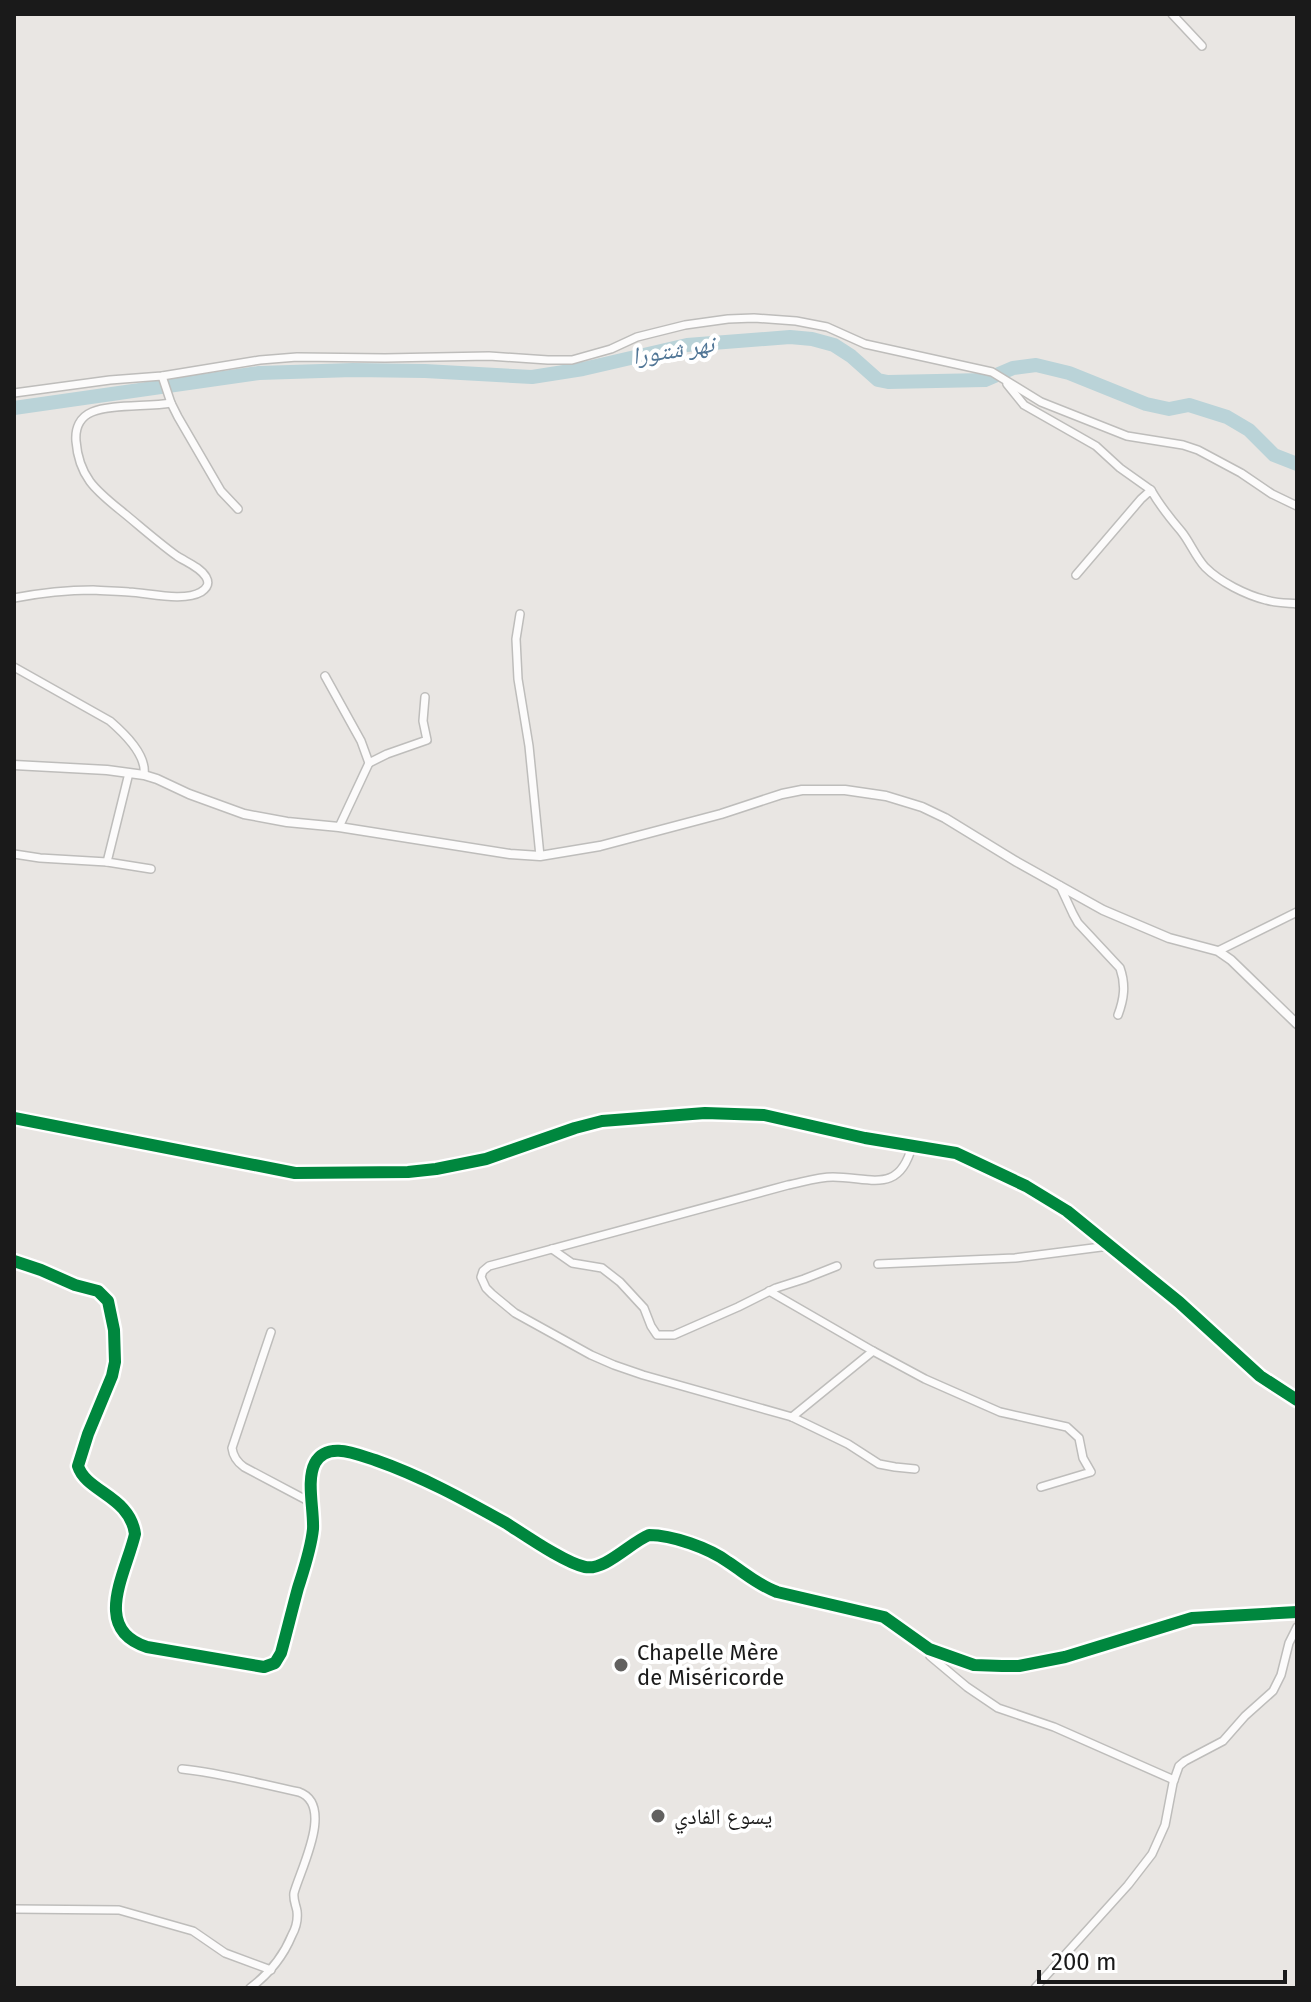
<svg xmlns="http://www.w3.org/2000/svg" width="1311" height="2002" font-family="'Fira Sans','Noto Naskh Arabic',sans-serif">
<rect width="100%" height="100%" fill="#e9e6e3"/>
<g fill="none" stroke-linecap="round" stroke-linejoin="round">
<!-- river -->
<polyline stroke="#bad3d8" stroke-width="14" points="14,408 259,373 353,370 425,371 532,377 583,369 687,345 790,337 812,339 834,345 851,356 878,380 888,382 985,380 1013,368 1036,365 1069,373 1146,404 1169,409 1189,405 1227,417 1249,430 1274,455 1297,464"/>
<!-- minor casing -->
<g stroke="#bebdbb" stroke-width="10">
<g id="minor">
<polyline points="1172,14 1202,46"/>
<polyline points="162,376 171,403 178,417 221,491 238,509"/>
<polyline points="1007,384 1024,405 1096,446 1120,468 1151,490"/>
<polyline points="14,393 110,380 162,376 260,360 297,357 385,358 489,356 548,360 572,360 611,349 637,337 685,325 728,319 754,318 796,321 827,327 865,344 992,372 1041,402 1127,436 1183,445 1198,450 1241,473 1272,494 1297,506"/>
<path d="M1076 575 1141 499 1151 490C1160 506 1169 517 1181 531 1190 542 1195 556 1205 567 1220 582 1246 595 1266 600 1276 603 1287 603 1297 604"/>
<path d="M14 598C40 593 66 590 93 590 105 591 117 591 129 592 149 593 184 602 201 592 207 588 210 584 206 577 200 567 186 562 177 556 159 543 142 528 125 514 98 492 79 479 76 441 75 428 80 417 92 412 111 404 149 407 171 403"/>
<polyline points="520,614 516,639 518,679 529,746 540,856"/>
<path d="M14 667 110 721C125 734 147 755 144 775"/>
<polyline points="325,676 361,741 369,763 339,827"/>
<polyline points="369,763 387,754 427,740 423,721 425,697"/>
<polyline points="129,773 107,862 151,869"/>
<polyline points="14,854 40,858 107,862"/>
<path d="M1060 886 1073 914 1078 923 1120 968C1126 985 1124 999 1118 1015"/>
<polyline points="1218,951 1297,912"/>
<path d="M912 1146C899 1195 870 1177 833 1177 818 1177 803 1182 788 1185L489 1266 483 1271 481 1277 486 1288 492 1294 515 1313 591 1355 614 1365 643 1375 792 1417 848 1444 879 1464 895 1467 915 1469"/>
<polyline points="552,1249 572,1263 602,1268 620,1282 644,1308 651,1326 657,1335 674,1335 738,1307 776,1288 804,1279 837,1266"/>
<path d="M14 1261 41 1270 75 1285 98 1291 108 1301 114 1330 115 1362 112 1376 88 1434 78 1466C86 1492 130 1496 135 1534 126 1573 91 1629 147 1647L264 1667 275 1663 281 1653C287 1631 292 1610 298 1588 304 1569 311 1549 313 1529 314 1510 306 1480 315 1463 327 1441 356 1454 375 1460 421 1476 463 1499 506 1523 525 1535 565 1563 585 1567 605 1571 631 1542 649 1535 672 1535 709 1548 728 1562 745 1573 758 1585 777 1592L884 1617 929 1649 974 1665 1002 1666H1019L1065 1657 1192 1618 1297 1612"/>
<polyline points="878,1264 1015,1258 1109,1246"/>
<polyline points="769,1291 873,1351"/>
<path d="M271 1332 232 1448C233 1456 237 1462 244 1467L312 1503"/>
<polyline points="792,1417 873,1351 925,1379 1000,1412 1067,1427 1079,1438 1083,1458 1091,1472 1041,1487"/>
<polyline points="929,1649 930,1656 967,1687 998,1708 1054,1727 1174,1780"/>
<path d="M182 1769C222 1773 260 1784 299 1792 335 1805 300 1870 294 1893 293 1900 296 1905 297 1911 298 1920 296 1928 292 1935 283 1957 269 1974 250 1988"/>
<polyline points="14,1909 119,1910 193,1931 225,1953 271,1970"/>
<polyline points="1035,1988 1128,1885 1152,1854 1165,1825 1173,1783 1179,1766 1185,1761 1223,1741 1245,1716 1273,1691 1281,1675 1289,1643 1297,1627"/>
</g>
</g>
<!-- tertiary casing -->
<g stroke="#bebdbb" stroke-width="11">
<g id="tertiary">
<polyline points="14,765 107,770 144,775 157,779 189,794 244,814 287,822 339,827 510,854 540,856 600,846 721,814 782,794 802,790 845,790 886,796 922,807 945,818 1017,862 1103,910 1169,938 1218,951 1231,960 1297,1024"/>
<polyline points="14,1118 295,1173 408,1172 436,1169 486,1159 575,1128 602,1121 705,1113 764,1115 865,1138 956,1153 1026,1186 1067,1211 1179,1302 1260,1376 1297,1400"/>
</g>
</g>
<!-- minor -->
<use href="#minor" stroke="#fcfbfb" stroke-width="7"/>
<!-- tertiary -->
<use href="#tertiary" stroke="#fcfbfb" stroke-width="8"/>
<!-- cycleway casing -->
<g stroke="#fff" stroke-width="17">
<g id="cycleway">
<polyline points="14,1118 295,1173 408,1172 436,1169 486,1159 575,1128 602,1121 705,1113 764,1115 865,1138 956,1153 1026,1186 1067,1211 1179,1302 1260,1376 1297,1400"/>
<path d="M14 1261 41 1270 75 1285 98 1291 108 1301 114 1330 115 1362 112 1376 88 1434 78 1466C86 1492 130 1496 135 1534 126 1573 91 1629 147 1647L264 1667 275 1663 281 1653C287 1631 292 1610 298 1588 304 1569 311 1549 313 1529 314 1510 306 1480 315 1463 327 1441 356 1454 375 1460 421 1476 463 1499 506 1523 525 1535 565 1563 585 1567 605 1571 631 1542 649 1535 672 1535 709 1548 728 1562 745 1573 758 1585 777 1592L884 1617 929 1649 974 1665 1002 1666H1019L1065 1657 1192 1618 1297 1612"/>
</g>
</g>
<!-- cycleway -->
<use href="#cycleway" stroke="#00873e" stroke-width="12"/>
</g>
<!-- markers -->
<g fill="#626160" stroke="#fff" stroke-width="3">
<circle cx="621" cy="1665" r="8"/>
<circle cx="658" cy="1816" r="8"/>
</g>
<g text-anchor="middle" stroke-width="8" stroke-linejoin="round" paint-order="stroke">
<!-- poi labels -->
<g font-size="22" fill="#1a1a1a" stroke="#fff" text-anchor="start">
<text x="637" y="1660">Chapelle Mère<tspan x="637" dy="25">de Miséricorde</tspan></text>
<text x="674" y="1824">يسوع الفادي</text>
</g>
<!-- water labels -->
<g font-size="24" font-style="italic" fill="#517696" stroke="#fff">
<text transform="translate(673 350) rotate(-9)" y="8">نهر شتورا</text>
</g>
</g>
<!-- border -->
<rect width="1311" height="2002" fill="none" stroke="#1a1a1a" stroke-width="32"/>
<!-- scale -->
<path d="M1039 1970v12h246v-12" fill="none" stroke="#1a1a1a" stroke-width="4"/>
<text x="1051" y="1970" font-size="24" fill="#1a1a1a" stroke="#ffffff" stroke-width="6" paint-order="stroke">200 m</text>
</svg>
